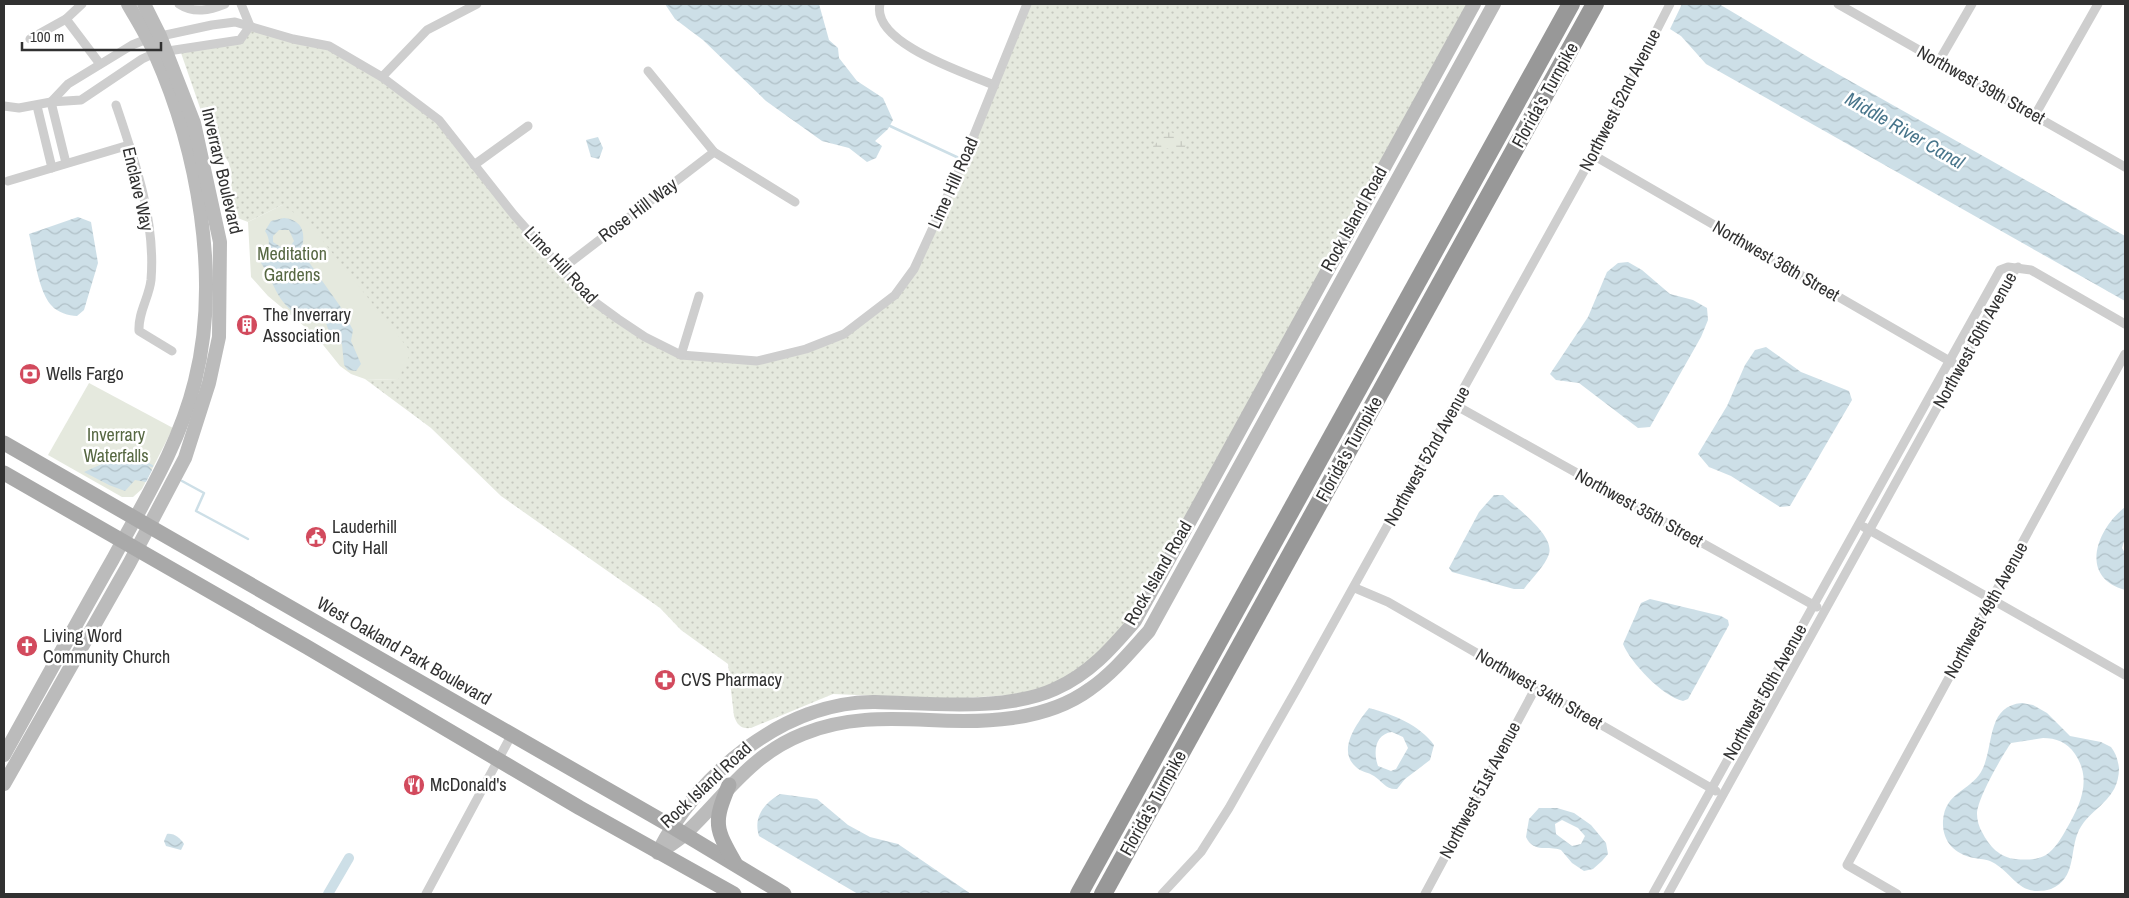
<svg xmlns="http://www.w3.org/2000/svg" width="2129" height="898" font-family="'Archivo Narrow',sans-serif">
<defs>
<pattern id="grass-dots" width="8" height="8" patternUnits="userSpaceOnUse" patternTransform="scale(1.25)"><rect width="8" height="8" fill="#e5e9de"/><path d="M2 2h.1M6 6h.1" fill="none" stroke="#c5c8bf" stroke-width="1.8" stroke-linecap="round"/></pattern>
<pattern id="wetland-marsh" width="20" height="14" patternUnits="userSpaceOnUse" patternTransform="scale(1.25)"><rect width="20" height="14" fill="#e5e9de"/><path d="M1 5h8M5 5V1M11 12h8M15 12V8" fill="none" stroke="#c5c8bf"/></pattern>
<pattern id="water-waves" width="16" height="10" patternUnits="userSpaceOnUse" patternTransform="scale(1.25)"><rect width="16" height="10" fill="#cddfe7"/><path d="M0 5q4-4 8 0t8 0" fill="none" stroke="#b0c0c7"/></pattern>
</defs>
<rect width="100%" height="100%" fill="#fff"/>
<!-- grass -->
<path fill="url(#grass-dots)" d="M1027 4H1469L1133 618 1082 672 1026 694 951 699 833 694 751 728C741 729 737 725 734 716L728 664 681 630 660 608 501 496 431 428 365 379 398 380 282 205 248 222 230 215 229 199 232 181 229 163 207 128 180 50 240 40 250 26 329 46 439 120 585 295 681 355 757 361 844 334 895 294 913 269Z"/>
<!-- wetland -->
<polygon fill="url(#wetland-marsh)" points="1169,131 1188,140 1183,151 1165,148 1155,152 1153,146"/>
<!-- park -->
<g fill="#e5e9de">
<polygon points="282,205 307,221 411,352 398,380 365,379 351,374 340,366 316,336 268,296 251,277 248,222"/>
<polygon points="89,383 173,428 142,489 133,497 122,497 48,455"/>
</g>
<!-- water -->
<g fill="url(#water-waves)" fill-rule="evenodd">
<polygon points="665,4 819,4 829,40 838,48 839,58 857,81 883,98 893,120 888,129 875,141 882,146 876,158 867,162 849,148 822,141 766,101 703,40 675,19"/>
<polygon points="1682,4 1719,4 1813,60 2125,236 2125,301 1706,64 1681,36 1670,29"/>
<polygon points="598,137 603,148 599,159 591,157 586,140"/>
<path d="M78 217 91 222 98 263 84 310 77 316C69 316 57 312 52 306 38 292 34 253 29 234Z"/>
<path d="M284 218C304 220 306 235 301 251L340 306 353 330 351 341 361 364 356 371 348 370 344 365 342 344 332 339 324 318C318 317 311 317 305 316 279 311 274 281 261 263 267 251 273 243 265 231L271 221ZM279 230H289L294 241 287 251 273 242V236Z"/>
<polygon points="1628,262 1642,270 1670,294 1693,300 1707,308 1708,320 1701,337 1650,427 1638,428 1579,383 1556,380 1550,374 1588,317 1607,272 1618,263"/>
<polygon points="1766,347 1801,372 1849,391 1852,400 1790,506 1780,507 1731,476 1709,467 1698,454 1727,406 1745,365 1755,350"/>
<polygon points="147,455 147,464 152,470 146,482 135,480 125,491 109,485 84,472 113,459"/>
<path d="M1494 495H1503C1515 507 1555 535 1549 554 1545 566 1531 579 1524 589H1514L1452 572 1449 568 1479 512Z"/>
<path d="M2125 507V538L2122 548 2125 553V590C2078 577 2097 529 2125 507Z"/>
<path d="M1650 599 1721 616 1728 620 1729 625 1688 699 1683 701C1662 696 1631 663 1623 644L1641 603Z"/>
<path d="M2022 703 2033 705 2047 713 2070 736 2101 742 2111 747C2116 753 2118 761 2119 768 2119 801 2091 807 2079 830 2069 851 2077 878 2051 889 2018 898 2015 874 1992 862 1987 859 1979 859 1974 858 1954 854 1942 841 1943 821 1945 792 1970 791 1981 772 1995 748 1985 706 2022 703ZM2043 738C2056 738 2067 742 2075 754 2092 779 2081 804 2067 828 2062 837 2055 849 2046 855 2038 860 2025 860 2016 859 2000 858 1989 846 1982 832 1979 827 1977 820 1977 814 1977 799 2002 756 2011 743Z"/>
<path d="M1369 708C1392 714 1420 725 1434 745L1430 760 1405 779 1397 789C1386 790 1382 781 1374 776 1368 772 1361 772 1356 767 1336 750 1358 722 1369 708ZM1392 732 1403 737 1408 748 1396 769 1391 771 1378 766C1373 752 1375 734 1392 732Z"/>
<path d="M780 794 817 799 848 825 870 837 898 844 971 894H858L759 836C753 817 764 803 780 794Z"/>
<path d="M1539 808H1557L1574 813 1591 825 1606 843 1608 854 1602 861 1593 869 1584 871 1572 863 1561 850C1549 845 1534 854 1526 837L1529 819ZM1562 820 1578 828 1585 836 1581 844 1572 846 1556 834 1555 824Z"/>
<path d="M167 834C174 833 180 838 184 844L181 850 166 846 164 841Z"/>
</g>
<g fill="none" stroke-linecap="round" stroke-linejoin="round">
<!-- stream -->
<g stroke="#cddfe7" stroke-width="2.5">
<polyline points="890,126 961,159"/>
<polyline points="146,463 152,466"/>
<polyline points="182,481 204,493 196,511 248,539"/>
</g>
<!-- canal -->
<polyline stroke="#cddfe7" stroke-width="10" points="328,894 349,858"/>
<!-- street -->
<g stroke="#cecece" stroke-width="9">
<path d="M179 4C194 14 210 10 225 4"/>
<polyline points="241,4 250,26"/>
<path d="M880 4C871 43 966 73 994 85"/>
<polyline points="1838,4 2125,167"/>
<polyline points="66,19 100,64"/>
<polyline points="30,39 66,19 82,4"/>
<polyline points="1939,61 1972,4"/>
<polyline points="648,71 714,152 795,202"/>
<polyline points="382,77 427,30 477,4"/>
<polyline points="51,102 68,84 132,45 147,39 212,25 235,22 293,39 329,46 382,77 439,120 514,215 585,295 618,319 645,337 681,355 757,361 806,349 844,334 895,295 914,269 964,160 1027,4"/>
<polyline points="51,102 66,163"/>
<path d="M116 105C135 161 156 221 151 280 149 298 138 312 139 331L172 351"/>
<polyline points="4,106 19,108 51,102 81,100 142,59 155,53 240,40 250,26"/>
<polyline points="37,106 52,168"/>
<polyline points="2035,115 2098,4"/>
<polyline points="1593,155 1953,363"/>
<polyline points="474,165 528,126"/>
<polyline points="8,181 129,145"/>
<polyline points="563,268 714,152"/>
<polyline points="681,355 699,296"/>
<polyline points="1455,405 1817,607"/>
<polyline points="1864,527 2125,675"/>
<polyline points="1355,588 1388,602 1716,791"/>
<polyline points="426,894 512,734"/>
<polyline points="1162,894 1201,852 1229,808 1299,685 1593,155 1670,4"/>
<polyline points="1425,894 1536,687"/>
<polyline points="1653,894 2000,270 2008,267 2031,270 2125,324"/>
<polyline points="1668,894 2010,276 2018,267"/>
<polyline points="1897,894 1847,865 2125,354"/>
</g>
<!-- secondary -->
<g stroke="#bbb" stroke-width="14">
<path d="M4 755C40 690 76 624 113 559 144 501 179 446 195 381 221 278 198 151 155 54 148 37 137 20 128 4"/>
<polyline points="4,784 129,564 185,458 209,383 219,337 220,242 194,123 160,36 144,4"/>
<path d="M658 852C697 775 784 701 875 702 929 703 1005 712 1055 689 1089 674 1111 649 1135 621L1474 4"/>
<path d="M658 853C667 847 678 841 686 833 725 796 750 755 803 734 844 717 886 718 929 720 982 723 1045 722 1090 689 1113 673 1130 652 1149 631L1494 4"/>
</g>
<!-- primary -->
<g stroke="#a9a9a9" stroke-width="15">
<polyline points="4,443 671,826 784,894"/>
<polyline points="4,473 307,647 580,808 734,894"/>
<path d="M729 785C713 823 715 828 735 863"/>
</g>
<!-- highway -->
<g stroke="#989898" stroke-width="18">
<polyline points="1079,894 1571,4"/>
<polyline points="1103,894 1595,4"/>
</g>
</g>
<!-- icons -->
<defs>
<g id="building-disc" transform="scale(1.125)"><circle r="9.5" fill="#d24a5d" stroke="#fff"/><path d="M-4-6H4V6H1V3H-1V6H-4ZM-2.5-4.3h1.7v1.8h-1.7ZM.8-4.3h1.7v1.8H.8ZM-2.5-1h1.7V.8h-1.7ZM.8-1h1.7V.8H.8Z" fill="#fff"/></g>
<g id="bank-disc" transform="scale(1.125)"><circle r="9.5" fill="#d24a5d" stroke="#fff"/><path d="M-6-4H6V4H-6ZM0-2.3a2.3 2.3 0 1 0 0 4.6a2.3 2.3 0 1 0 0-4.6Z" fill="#fff"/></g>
<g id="civic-disc" transform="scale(1.125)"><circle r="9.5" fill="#d24a5d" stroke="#fff"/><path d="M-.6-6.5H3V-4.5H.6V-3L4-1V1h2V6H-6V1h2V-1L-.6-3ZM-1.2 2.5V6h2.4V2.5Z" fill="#fff"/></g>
<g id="church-disc" transform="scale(1.125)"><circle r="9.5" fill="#d24a5d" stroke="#fff"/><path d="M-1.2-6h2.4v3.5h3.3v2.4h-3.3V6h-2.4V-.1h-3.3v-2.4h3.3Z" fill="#fff"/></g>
<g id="pharmacy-disc" transform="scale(1.125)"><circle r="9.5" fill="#d24a5d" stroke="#fff"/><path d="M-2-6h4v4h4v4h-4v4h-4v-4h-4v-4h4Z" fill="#fff"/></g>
<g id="restaurant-disc" transform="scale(1.125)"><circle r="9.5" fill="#d24a5d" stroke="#fff"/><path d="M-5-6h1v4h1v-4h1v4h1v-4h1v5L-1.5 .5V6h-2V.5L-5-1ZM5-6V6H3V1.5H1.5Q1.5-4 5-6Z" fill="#fff"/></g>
</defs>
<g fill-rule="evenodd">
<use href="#building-disc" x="247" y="325"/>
<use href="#bank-disc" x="30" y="374"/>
<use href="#civic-disc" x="316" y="537"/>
<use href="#church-disc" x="27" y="646"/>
<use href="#pharmacy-disc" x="665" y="680"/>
<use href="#restaurant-disc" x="414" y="785"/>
</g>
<g text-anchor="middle" stroke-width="5" stroke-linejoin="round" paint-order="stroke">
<!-- street labels -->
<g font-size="18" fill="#313131" stroke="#fff">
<text transform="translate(1981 85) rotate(29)" y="6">Northwest 39th Street</text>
<text transform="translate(1545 95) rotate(-61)" y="6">Florida's Turnpike</text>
<text transform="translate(1620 100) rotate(-63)" y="6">Northwest 52nd Avenue</text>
<text transform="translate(222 171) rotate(77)" y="6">Inverrary Boulevard</text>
<text transform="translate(953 183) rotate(-66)" y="6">Lime Hill Road</text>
<text transform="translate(138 189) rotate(77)" y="6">Enclave Way</text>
<text transform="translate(638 210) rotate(-37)" y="6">Rose Hill Way</text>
<text transform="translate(1354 219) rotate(-61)" y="6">Rock Island Road</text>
<text transform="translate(1776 261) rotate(30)" y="6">Northwest 36th Street</text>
<text transform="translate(561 265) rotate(47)" y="6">Lime Hill Road</text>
<text transform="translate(1975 340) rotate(-61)" y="6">Northwest 50th Avenue</text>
<text transform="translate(1349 449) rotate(-61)" y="6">Florida's Turnpike</text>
<text transform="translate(1427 456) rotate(-61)" y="6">Northwest 52nd Avenue</text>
<text transform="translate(1639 508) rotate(29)" y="6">Northwest 35th Street</text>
<text transform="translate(1158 573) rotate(-60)" y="6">Rock Island Road</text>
<text transform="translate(1986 610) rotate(-61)" y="6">Northwest 49th Avenue</text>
<text transform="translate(404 651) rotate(30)" y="6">West Oakland Park Boulevard</text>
<text transform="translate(1539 689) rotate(30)" y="6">Northwest 34th Street</text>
<text transform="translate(1765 692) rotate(-61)" y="6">Northwest 50th Avenue</text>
<text transform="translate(706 785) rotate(-43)" y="6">Rock Island Road</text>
<text transform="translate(1480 790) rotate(-62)" y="6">Northwest 51st Avenue</text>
<text transform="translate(1153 803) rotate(-61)" y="6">Florida's Turnpike</text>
</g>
<!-- park labels -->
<g font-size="18" fill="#576843" stroke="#fff">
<text x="292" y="260">Meditation<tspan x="292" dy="21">Gardens</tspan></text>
<text x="116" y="441">Inverrary<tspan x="116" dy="21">Waterfalls</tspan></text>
</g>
<!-- poi labels -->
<g font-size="18" fill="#313131" stroke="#fff" text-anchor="start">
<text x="263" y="321">The Inverrary<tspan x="263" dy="21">Association</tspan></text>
<text x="46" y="380">Wells Fargo</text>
<text x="332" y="533">Lauderhill<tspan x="332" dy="21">City Hall</tspan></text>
<text x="43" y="642">Living Word<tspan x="43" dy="21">Community Church</tspan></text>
<text x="681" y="686">CVS Pharmacy</text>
<text x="430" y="791">McDonald's</text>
</g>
<!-- water labels -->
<g font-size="19" font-style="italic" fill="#48758b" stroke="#fff">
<text transform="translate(1905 130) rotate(30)" y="7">Middle River Canal</text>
</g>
</g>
<!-- border -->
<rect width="2129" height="898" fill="none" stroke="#313131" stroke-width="10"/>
<!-- scale -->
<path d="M22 42v8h139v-8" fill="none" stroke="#313131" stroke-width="2.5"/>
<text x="30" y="42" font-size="15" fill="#313131" stroke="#ffffff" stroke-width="4" paint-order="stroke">100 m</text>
</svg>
